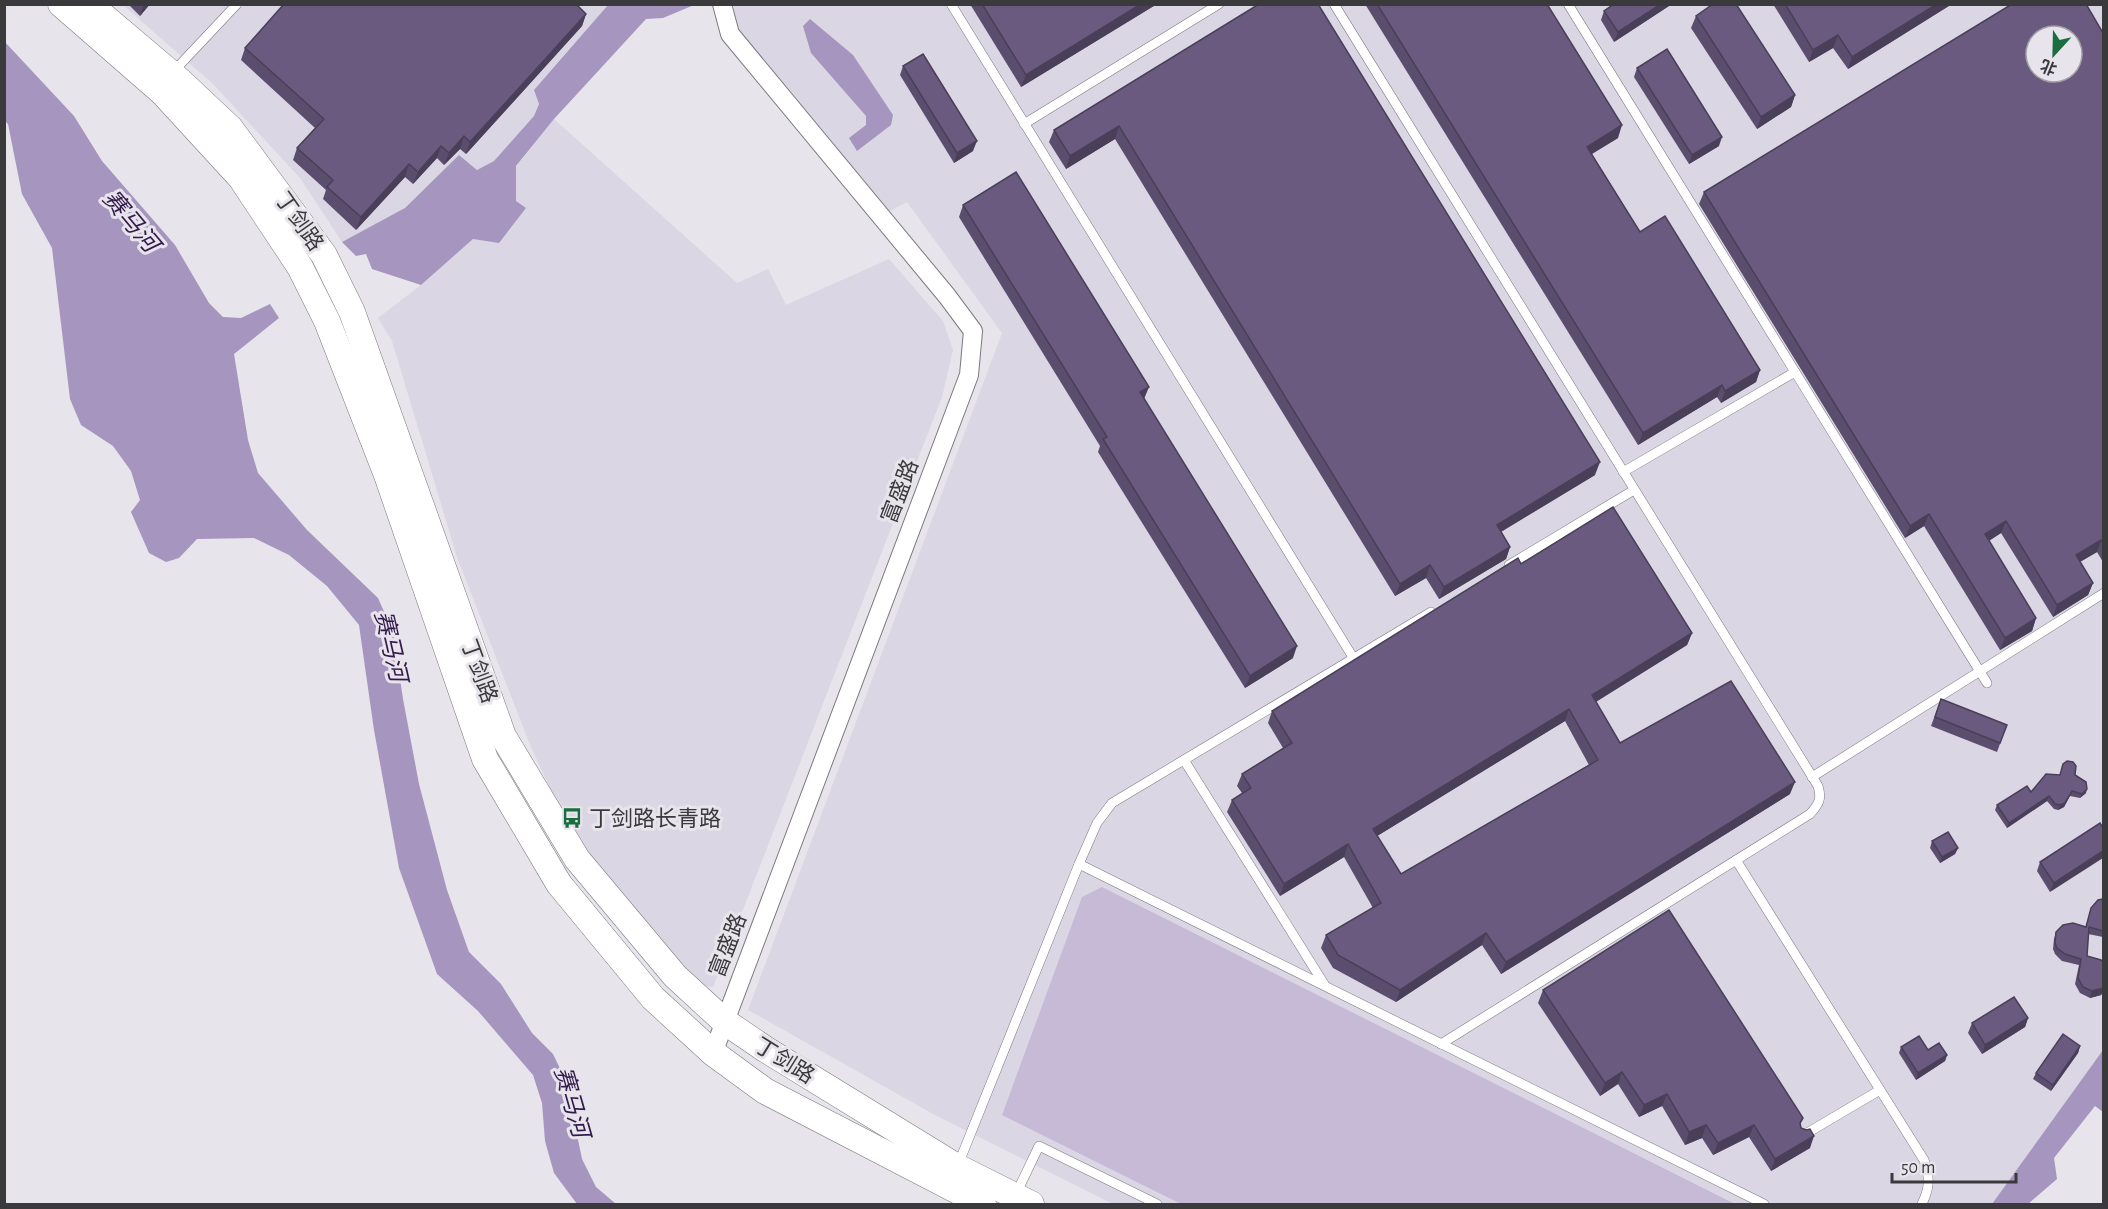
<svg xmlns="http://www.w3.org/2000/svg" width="2108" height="1209" font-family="'Alegreya Sans','Noto Sans SC',sans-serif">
<rect width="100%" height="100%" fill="#e7e4eb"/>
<!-- built -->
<g fill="#dbd6e3" fill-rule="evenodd">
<polygon points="123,5 608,5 534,90 539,104 534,116 494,161 477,170 459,155 405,209 342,242 300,178 213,84"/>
<path d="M734 5H2103V1050L1992 1204H1113L935 1115 748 1010 1002 333 907 202 888 212 735 31ZM2036 36H2072V72H2036Z"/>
<polygon points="554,119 737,283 768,269 786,305 889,259 943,321 953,350 942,397 713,987 698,985 625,903 564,818 530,745 457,557 392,341 378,318 421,285 516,201 516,167"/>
</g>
<!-- green -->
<polygon fill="#c6bad7" points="1102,887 1735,1204 1181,1204 1002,1115 1082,897"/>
<!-- water -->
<g fill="#a695be">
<polygon points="608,5 694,5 663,18 646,19 554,119 516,166 516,201 526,208 499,243 473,239 421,285 372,269 366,254 356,256 342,242 405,208 459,155 477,170 494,161 534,116 539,104 534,90"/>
<polygon points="810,19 853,55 893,115 891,125 857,151 849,138 866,125 866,116 811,53 803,26"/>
<polygon points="4,41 74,116 102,161 175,245 209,303 223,317 241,318 270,304 279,318 234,354 248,440 258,473 307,530 378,598 393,632 403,699 419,784 447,890 469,952 501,984 532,1033 553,1054 566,1081 582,1159 596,1187 616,1204 577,1204 554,1173 545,1141 542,1103 533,1075 478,1011 437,974 399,868 374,730 359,625 327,586 289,555 254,538 197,539 179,558 166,562 149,553 131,512 140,500 131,471 113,446 81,425 70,399 52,248 22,194 8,124 5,121"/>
<polygon points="2103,1050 2103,1112 2095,1106 2054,1158 2057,1179 2028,1204 1992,1204"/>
</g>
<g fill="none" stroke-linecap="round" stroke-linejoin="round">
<!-- lane casing -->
<g stroke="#7c7a80" stroke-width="10">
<g id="lane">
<polyline points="951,4 1354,659"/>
<path d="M1334 4 1818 786C1822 799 1819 804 1810 814L1441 1044"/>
<polyline points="1568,4 1987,683"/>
<polyline points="173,72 237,4"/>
<polyline points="1024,124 1219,4"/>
<polyline points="1623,472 1795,372"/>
<polyline points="1509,565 1634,490"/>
<polyline points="1184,760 1324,984"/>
<polyline points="1812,777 2104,593"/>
<path d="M1736 860 1924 1160C1930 1178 1930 1187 1922 1204"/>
<polyline points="1079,864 1764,1204"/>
<polyline points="1802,1136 1880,1090"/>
<polyline points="958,1165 1079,864 1097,823 1112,803 1431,612"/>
<polyline points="1016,1194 1039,1146 1157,1204"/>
</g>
</g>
<!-- street casing -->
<g stroke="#7c7a80" stroke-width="20">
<polyline id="street" points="713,1053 969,375 973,331 947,296 730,34 722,4"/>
</g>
<!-- secondary casing -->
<g stroke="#7c7a80" stroke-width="27">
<g id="secondary">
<polyline points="61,4 163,93 241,178 300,267 327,321 387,475 485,759 559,884 653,998 713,1053 765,1091 983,1204"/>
<polyline points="89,4 180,81 230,128 324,255 352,312 503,736 577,859 675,976 724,1021 765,1049 957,1167 1031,1204"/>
</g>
</g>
<!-- lane -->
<use href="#lane" stroke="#fff" stroke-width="9"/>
<!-- street -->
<use href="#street" stroke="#fff" stroke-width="18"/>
<!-- secondary -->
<use href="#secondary" stroke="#fff" stroke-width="26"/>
</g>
<!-- wall -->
<g fill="#5b4d6d" fill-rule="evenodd">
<polygon points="128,4 150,4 140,16"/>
<polygon points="970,4 1157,4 1021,87"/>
<polygon points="1259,4 1595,475 1501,532 1510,547 1506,559 1439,599 1426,578 1395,596 1115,139 1066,169 1049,142 1054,130"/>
<polygon points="1365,4 1448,4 1618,138 1592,154 1640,232 1760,370 1756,382 1721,403 1717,397 1638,445"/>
<polygon points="1614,4 1672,4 1614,42 1601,20 1604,11"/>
<polygon points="1773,4 1952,4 1848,69 1833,48 1809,62"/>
<polygon points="586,14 582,26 466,154 460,149 444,165 437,158 413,184 405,177 356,230 323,199 326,190 293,160 297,148 315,128 241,60 245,48"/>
<polygon points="1696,16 1795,95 1791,107 1757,129 1691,28"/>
<polygon points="2103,33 2103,562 2097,552 2080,562 2093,583 2088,595 2053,617 2001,533 1989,541 2036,618 2032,631 2000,650 1924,526 1905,538 1699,204 1704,192"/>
<polygon points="903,66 973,151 954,163 900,75"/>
<polygon points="1637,68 1719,146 1689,164 1634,77"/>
<polygon points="963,205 1144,399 1293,658 1245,688 1098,452 1100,446 959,217"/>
<path d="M1521 564 1692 633 1687 645 1596 702 1620 743 1790 794 1501 974 1482 945 1396 1002 1333 968 1321 948 1326 935 1373 908 1344 857 1280 896 1227 812 1232 800 1242 793 1237 786 1242 774 1283 748 1268 723 1272 711ZM1565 721 1589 765 1401 874 1377 836Z"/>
<polygon points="1941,699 2007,725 1997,752 1931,726"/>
<polygon points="2059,775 2075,775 2086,793 2080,798 2070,796 2064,807 2058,810 2054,809 2047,801 2007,828 1995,810 1997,805 2031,792"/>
<polygon points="2100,823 2050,892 2037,871 2040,862"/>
<polygon points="1932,841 1958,848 1955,854 1940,863 1930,848"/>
<polygon points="2103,899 2103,937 2088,934 2087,956 2103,962 2103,992 2101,995 2090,998 2080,993 2075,984 2079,965 2062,961 2055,954 2053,949 2054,939 2056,932 2086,926 2091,908"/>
<polygon points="1543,990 1803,1118 1800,1125 1810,1148 1771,1171 1749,1137 1713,1155 1702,1138 1685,1145 1662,1106 1639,1117 1618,1084 1600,1096 1538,1003"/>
<polygon points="2028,1018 2025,1027 1982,1054 1968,1033 1972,1023"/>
<polygon points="2080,1046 2078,1053 2051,1091 2033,1079 2036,1073"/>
<polygon points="1901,1047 1947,1055 1945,1061 1916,1080 1899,1053"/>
</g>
<!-- shaded-wall -->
<g fill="#4a3f59">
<polygon points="144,4 150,4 140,16"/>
<polygon points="1141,4 1157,4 1021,87 1026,75"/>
<polygon points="1661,4 1672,4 1614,42 1618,32"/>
<polygon points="1937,4 1952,4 1848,69 1852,57"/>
<polygon points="586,14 582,26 466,154 470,142"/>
<polygon points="1838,35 1833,48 1809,62 1813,50"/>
<polygon points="1795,95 1791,107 1757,129 1761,117"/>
<polygon points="1622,125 1618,138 1583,159 1587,147"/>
<polygon points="1119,126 1115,139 1066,169 1070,156"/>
<polygon points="464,136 460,149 444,165 449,153"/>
<polygon points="1722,137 1719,146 1689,164 1692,155"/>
<polygon points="977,141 973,151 954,163 957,153"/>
<polygon points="441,146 437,158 413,184 418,172"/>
<polygon points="409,164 405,177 356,230 361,217"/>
<polygon points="1760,370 1756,382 1721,403 1725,391"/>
<polygon points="1722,385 1717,397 1638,445 1643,433"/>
<polygon points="1149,387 1144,399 1140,392"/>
<polygon points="1600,462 1595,475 1492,537 1497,525"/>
<polygon points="1929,514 1924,526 1905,538 1910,526"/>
<polygon points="2006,521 2001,533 1980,546 1985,534"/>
<polygon points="2101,540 2097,552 2071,567 2076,555"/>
<polygon points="1510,547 1506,559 1439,599 1444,587"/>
<polygon points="1430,565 1426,578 1395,596 1400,584"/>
<polygon points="2093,583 2088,595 2053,617 2057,605"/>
<polygon points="2036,618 2032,631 2000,650 2005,638"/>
<polygon points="1692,633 1687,645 1587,707 1592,695"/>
<polygon points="1297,646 1293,658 1245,688 1250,676"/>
<polygon points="1569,709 1565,721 1369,841 1373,829"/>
<polygon points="1795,782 1790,794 1501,974 1506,962"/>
<polygon points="2087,789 2086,793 2080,798 2082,794"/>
<polygon points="2072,791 2064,807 2058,810 2060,805"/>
<polygon points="2049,796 2047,801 2007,828 2009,823"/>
<polygon points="1348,844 1344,857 1280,896 1284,884"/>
<polygon points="1958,848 1955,854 1940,863 1942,857"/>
<polygon points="2103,851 2103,858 2050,892 2054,883"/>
<polygon points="1486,933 1482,945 1396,1002 1400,990"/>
<polygon points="2103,988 2103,992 2101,995 2090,998 2092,991"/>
<polygon points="2028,1018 2025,1027 1982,1054 1985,1045"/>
<polygon points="2080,1046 2078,1053 2051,1091 2053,1085"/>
<polygon points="1947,1055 1945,1061 1916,1080 1918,1073"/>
<polygon points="1622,1072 1618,1084 1600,1096 1605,1083"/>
<polygon points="1667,1094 1662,1106 1639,1117 1644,1105"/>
<polygon points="1706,1125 1702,1138 1685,1145 1689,1132"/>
<polygon points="1754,1125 1749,1137 1713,1155 1718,1143"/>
<polygon points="1814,1136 1810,1148 1771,1171 1775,1159"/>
</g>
<!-- building -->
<g fill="#6a5a7f" stroke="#4a3f59" stroke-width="1.5" fill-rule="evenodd">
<polygon points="284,4 576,4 586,14 470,142 464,136 449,153 441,146 418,172 409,164 361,217 327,187 333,180 297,148 324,119 245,48"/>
<polygon points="982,4 1141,4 1026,75"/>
<polygon points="1259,4 1318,4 1600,462 1497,525 1510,547 1444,587 1430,565 1400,584 1119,126 1070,156 1054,130"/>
<polygon points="1377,4 1547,4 1622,125 1587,147 1640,232 1665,216 1760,370 1725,391 1722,385 1643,433"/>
<polygon points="1614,4 1661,4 1618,32 1604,11"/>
<polygon points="1713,4 1736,4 1795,95 1761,117 1696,16"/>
<polygon points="1785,4 1937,4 1852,57 1838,35 1813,50"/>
<path d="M2012 4H2086L2103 33V543L2101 540 2076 555 2093 583 2057 605 2006 521 1985 534 2036 618 2005 638 1929 514 1910 526 1704 192ZM2036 36H2072V72H2036Z"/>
<polygon points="1667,49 1722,137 1692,155 1637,68"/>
<polygon points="923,54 977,141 957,153 903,66"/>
<polygon points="1016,172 1149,387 1140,392 1297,646 1250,676 1103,439 1107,437 963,205"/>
<path d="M1613 507 1692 633 1592 695 1620 743 1731 681 1795 782 1506 962 1486 933 1400 990 1338 955 1326 935 1381 903 1348 844 1284 884 1232 800 1251 788 1242 774 1292 743 1272 711 1518 558 1521 564ZM1569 709 1598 760 1401 874 1373 829Z"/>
<polygon points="1941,699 2007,725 2000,743 1935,717"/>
<polygon points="2067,761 2073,762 2076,766 2075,775 2086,782 2087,789 2082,794 2072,791 2065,803 2060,805 2055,804 2049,796 2009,823 1997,805 2027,786 2031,792 2046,774 2060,775 2063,764"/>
<polygon points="2100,823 2103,828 2103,851 2054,883 2040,862"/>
<polygon points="1948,832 1958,848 1942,857 1932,841"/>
<polygon points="2103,899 2103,931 2089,927 2087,956 2101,960 2103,962 2103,988 2092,991 2083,987 2078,978 2081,959 2065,954 2057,948 2055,943 2056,932 2063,925 2073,923 2086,927 2091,908 2098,900"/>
<polygon points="1669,910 1803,1118 1800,1123 1801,1128 1806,1130 1810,1129 1814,1136 1775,1159 1754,1125 1718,1143 1706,1125 1689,1132 1667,1094 1644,1105 1622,1072 1605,1083 1543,990"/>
<polygon points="2014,997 2028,1018 1985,1045 1972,1023"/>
<polygon points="2063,1034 2080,1046 2053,1085 2036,1073"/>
<polygon points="1919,1036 1928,1050 1939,1043 1947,1055 1918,1073 1901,1047"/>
</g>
<!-- icons -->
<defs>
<g id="bus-bare" transform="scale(1.62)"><path d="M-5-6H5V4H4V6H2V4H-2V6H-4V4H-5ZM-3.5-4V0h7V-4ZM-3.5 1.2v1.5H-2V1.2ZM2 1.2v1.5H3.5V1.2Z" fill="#196d3f" stroke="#e7e4eb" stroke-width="2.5" paint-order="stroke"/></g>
</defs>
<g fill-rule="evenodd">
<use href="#bus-bare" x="572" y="818"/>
</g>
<g text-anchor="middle" stroke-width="6" stroke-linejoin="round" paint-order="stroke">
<!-- street labels -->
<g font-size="22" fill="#3a393c" stroke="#e7e4eb">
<text transform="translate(300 221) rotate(55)" y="8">丁剑路</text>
<text transform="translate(899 491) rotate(-69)" y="8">富盛路</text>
<text transform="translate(480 671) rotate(70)" y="8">丁剑路</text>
<text transform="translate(727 945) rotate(-69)" y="8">富盛路</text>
<text transform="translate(785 1060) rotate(32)" y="8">丁剑路</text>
</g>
<!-- poi labels -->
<g font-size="22" fill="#3a393c" stroke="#e7e4eb" text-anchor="start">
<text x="589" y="826">丁剑路长青路</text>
</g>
<!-- water labels -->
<g font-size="24" font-style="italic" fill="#331a4d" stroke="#e7e4eb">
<text transform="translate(131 221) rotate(50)" y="8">赛马河</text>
<text transform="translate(391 646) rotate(77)" y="8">赛马河</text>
<text transform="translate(572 1102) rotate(74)" y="8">赛马河</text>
</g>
</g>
<!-- border -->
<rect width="2108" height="1209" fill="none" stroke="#3a393c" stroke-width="12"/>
<!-- north arrow -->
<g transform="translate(2054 54) rotate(202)"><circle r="28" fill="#e7e4eb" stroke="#a2a0a5" stroke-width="1.5"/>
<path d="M0-4.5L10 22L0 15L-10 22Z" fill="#196d3f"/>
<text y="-9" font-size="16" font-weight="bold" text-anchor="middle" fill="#3a393c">北</text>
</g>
<!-- scale -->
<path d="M1892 1173v9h124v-9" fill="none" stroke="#3a393c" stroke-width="3"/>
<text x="1901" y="1173" font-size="18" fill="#3a393c" stroke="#e7e4eb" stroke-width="4.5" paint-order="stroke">50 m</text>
</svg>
